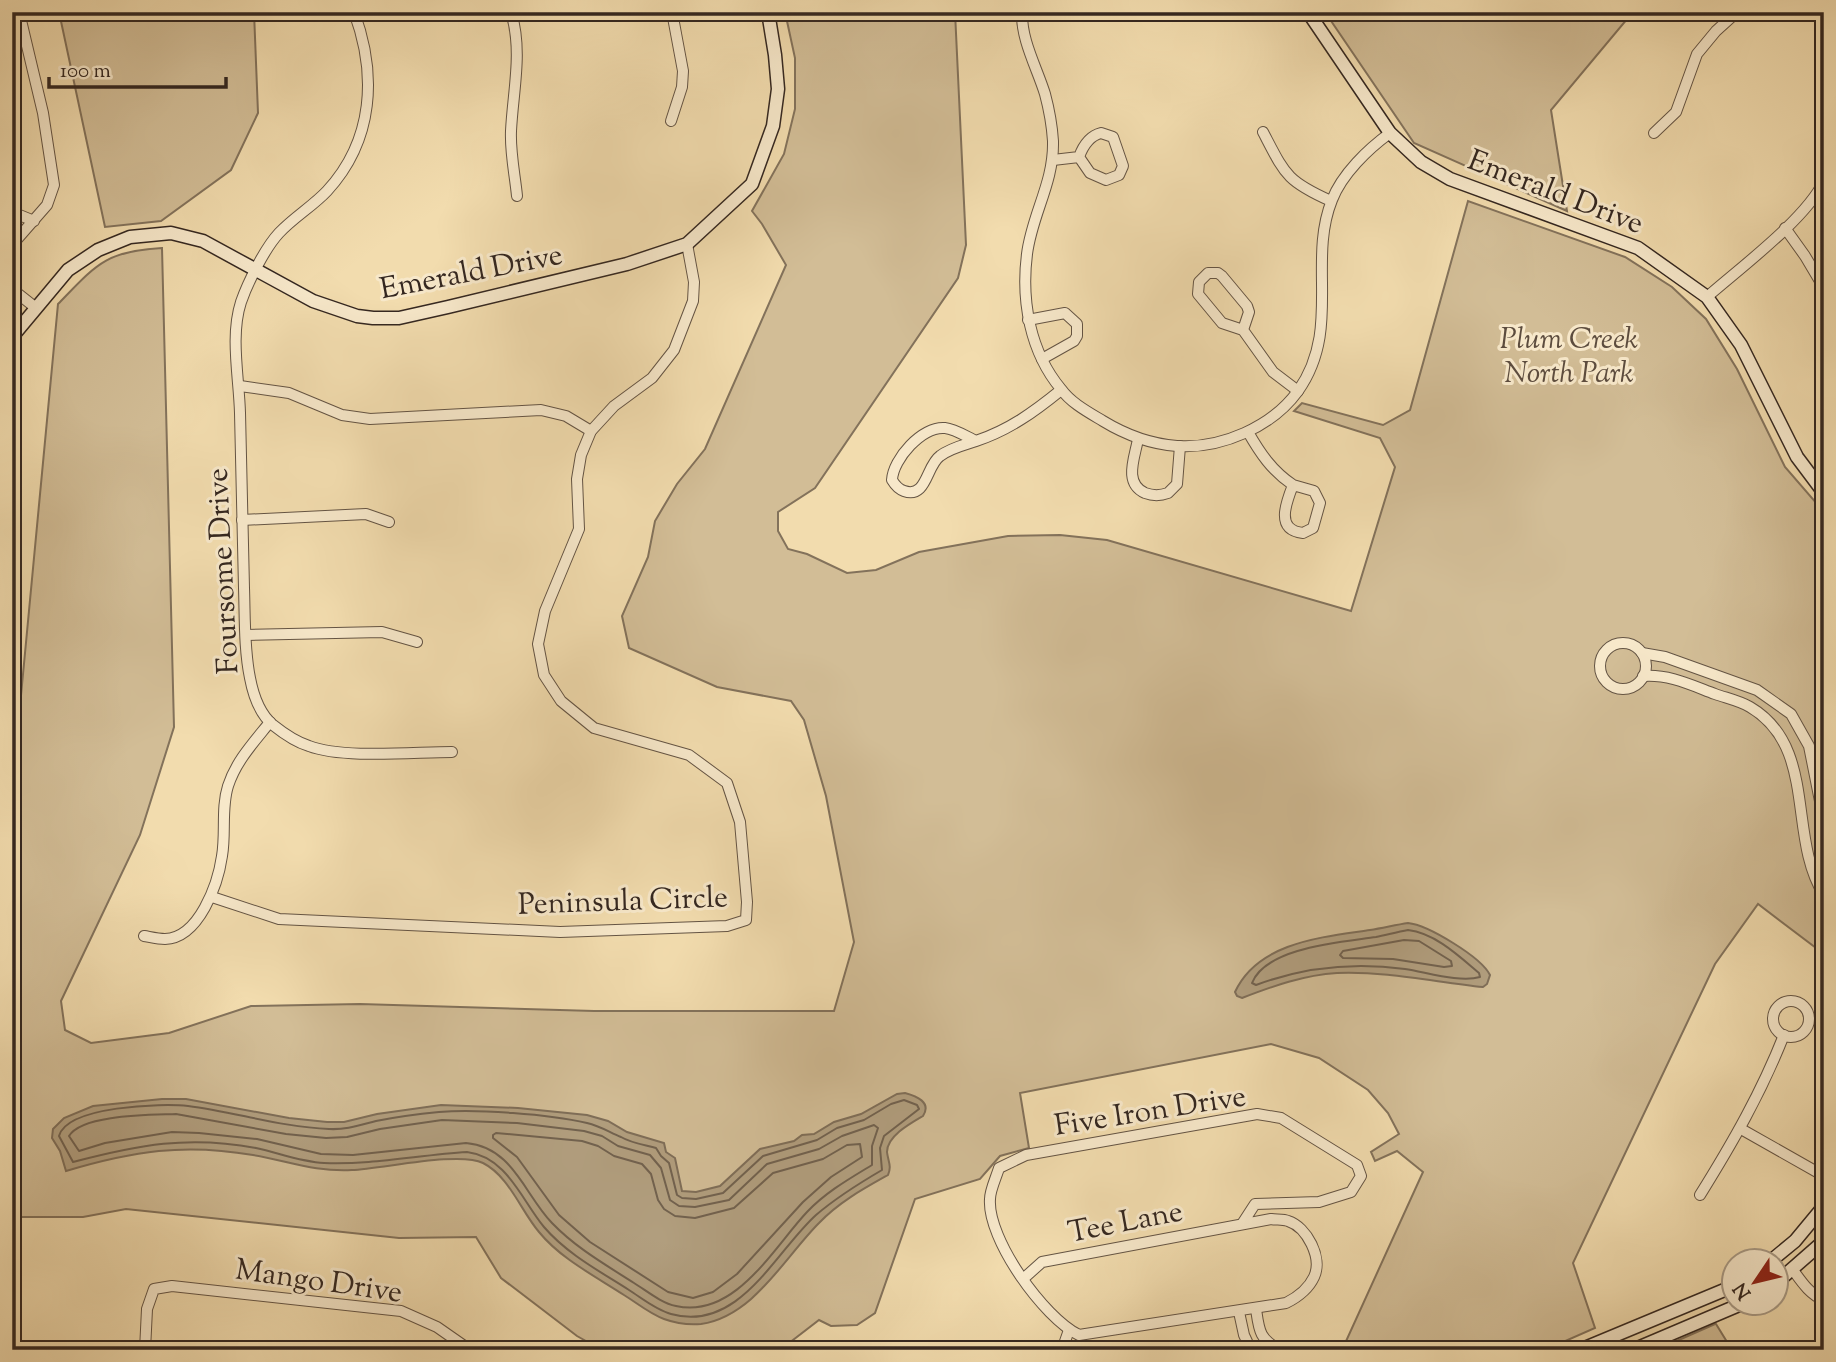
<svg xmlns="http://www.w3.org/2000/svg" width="1836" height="1362" font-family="'Sorts Mill Goudy',serif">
<rect width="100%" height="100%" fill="#f2dcae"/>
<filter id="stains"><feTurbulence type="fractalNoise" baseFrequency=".00286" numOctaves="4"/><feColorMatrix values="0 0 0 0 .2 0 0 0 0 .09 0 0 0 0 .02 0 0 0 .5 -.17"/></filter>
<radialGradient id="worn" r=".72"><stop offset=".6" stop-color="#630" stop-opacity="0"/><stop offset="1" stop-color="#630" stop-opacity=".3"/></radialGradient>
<!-- green -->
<g fill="#d2bd96" stroke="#83725b" stroke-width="2">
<polygon points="59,12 254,12 258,113 231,170 161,221 105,227"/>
<path d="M785 12H955L966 245 958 278 815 488 778 512V531L788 549 807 554 847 573 876 570 919 552 1008 536 1060 535 1107 540 1351 611 1395 467 1380 438 1294 411 1302 403 1383 425 1410 410 1468 201 1625 257 1672 287 1706 319 1737 369 1785 467 1824 512V954L1758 904 1715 964 1573 1263 1595 1328 1545 1350H1342L1423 1172 1397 1151 1375 1161 1371 1152 1399 1134 1388 1113 1368 1090 1319 1058 1271 1044 1020 1093 1029 1148 1000 1156 980 1179 915 1199 875 1313 857 1325 831 1326 819 1320 780 1350H602L577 1336 501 1278 476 1237 399 1238 126 1209 83 1217H12V748L18 727 58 304C96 265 105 251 162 248L174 727 140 835 61 1001 65 1030 91 1043 169 1033 251 1006 360 1004 594 1011H834L854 942 826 796 804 720 791 701 717 687 629 648 622 616 648 557 655 521 677 484 705 449 786 265 762 224 752 211 784 154 795 109V58Z"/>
<polygon points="1325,12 1633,12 1551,110 1567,211 1414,143"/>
<polygon points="1716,1324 1732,1350 1656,1350 1715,1324"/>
</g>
<!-- water -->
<g fill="#b19e7e" stroke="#7f6e58" stroke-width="2">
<path d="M1408 923C1428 925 1481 957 1490 975L1487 984 1483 987C1435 982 1386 971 1337 973 1304 975 1273 986 1242 998L1237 996 1235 992C1258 942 1323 937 1370 930 1383 928 1395 925 1408 923Z"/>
<path d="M905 1093C916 1096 932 1102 923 1116 911 1123 887 1136 887 1152 888 1161 892 1166 888 1175 863 1189 839 1202 819 1223 784 1258 754 1316 701 1324 689 1325 675 1323 664 1319 650 1314 637 1303 624 1295 595 1276 561 1259 539 1232 521 1211 509 1176 483 1163 459 1151 382 1169 352 1170 315 1172 288 1161 253 1155 184 1143 133 1151 66 1171L60 1151 52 1138 53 1129 64 1118 93 1106 162 1099H186L289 1118 327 1122H344L377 1114 441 1105 518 1108 587 1115 608 1121 627 1132 664 1143 666 1152 675 1158 682 1191 696 1192 720 1186 760 1149 794 1141 802 1135 814 1134 834 1122 861 1114 897 1094Z"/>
</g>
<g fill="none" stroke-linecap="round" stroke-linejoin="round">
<!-- shore -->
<g stroke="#72624f" stroke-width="2">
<path d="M1408 930C1435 933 1459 956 1479 973L1480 977C1460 983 1426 972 1405 969 1354 962 1304 967 1256 985L1252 983C1266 947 1343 942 1376 937 1386 935 1397 932 1408 930Z"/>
<polygon points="1404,940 1419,941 1451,961 1452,966 1444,967 1393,959 1343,958 1340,955 1343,951"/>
<path d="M904 1100 917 1105 919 1109 884 1136 880 1148 882 1170C858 1184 837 1197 816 1215 775 1252 739 1333 671 1314 656 1310 643 1299 629 1290 601 1272 567 1254 544 1227 521 1199 507 1157 467 1152 419 1155 371 1165 324 1163 301 1162 279 1153 256 1148 188 1135 138 1145 73 1162L59 1136C67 1106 162 1103 188 1106 235 1112 281 1127 329 1129 346 1130 360 1125 376 1121 396 1117 418 1114 439 1112 478 1109 548 1114 587 1123 600 1126 609 1132 621 1137 631 1143 645 1145 656 1148L661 1156 669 1163 677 1195 682 1198 696 1199 723 1193 763 1156 817 1140 837 1128 864 1120 891 1104Z"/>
<path d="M176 1114 286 1134 326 1138 347 1137 380 1129 442 1120 517 1123 584 1131 602 1136 618 1146 650 1155 661 1168 670 1200 679 1206 695 1207 729 1200 767 1164 819 1149 842 1136 874 1125 878 1128 872 1146V1165C849 1179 826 1192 807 1212 773 1248 735 1319 676 1306 661 1303 647 1291 634 1283 606 1265 576 1248 552 1223 524 1194 513 1147 466 1143L353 1155 321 1154 257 1139 199 1133 172 1132 105 1143 79 1151 69 1136C82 1114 152 1115 176 1114Z"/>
<polygon points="496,1133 582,1141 598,1146 614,1156 642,1164 651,1174 658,1200 664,1209 675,1216 695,1218 734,1208 773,1173 823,1159 847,1145 860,1144 862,1157 831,1177 803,1202 737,1274 713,1292 693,1298 668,1292 590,1242 559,1215 517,1157 493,1138 493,1135"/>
</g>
<!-- street casing -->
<g stroke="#645444" stroke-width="12">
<g id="street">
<path d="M354 12C377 74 374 140 327 191 313 206 294 217 279 233 265 248 248 282 241 302 230 336 239 377 240 413 241 471 243 530 244 588 245 617 244 649 250 678 253 694 260 714 273 725 283 733 296 742 309 746 343 759 414 752 452 752"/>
<path d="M511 12C523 52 513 90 511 131 510 153 515 175 517 196"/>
<path d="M1022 12C1021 40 1037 68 1045 94 1049 109 1052 125 1053 141 1054 183 1032 214 1027 254 1021 301 1030 352 1061 389 1071 403 1088 412 1103 421 1126 435 1150 444 1177 446 1221 449 1272 427 1298 391 1342 329 1307 262 1332 200 1342 174 1368 149 1390 133"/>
<polyline points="671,121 682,87 683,71 672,12"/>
<path d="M1263 132C1285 174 1286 181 1331 201"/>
<polyline points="1654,133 1676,112 1697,54 1716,31 1737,12"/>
<path d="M1053 160 1079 157 1090 173 1106 180 1119 175 1123 166 1113 137 1101 133C1089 136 1083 146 1079 157"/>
<polyline points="12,212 34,221"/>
<polyline points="1785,228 1805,256 1824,288"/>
<polyline points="12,245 47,205 54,185 43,113 19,12"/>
<polyline points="12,289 36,308"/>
<path d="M1707 297C1740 268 1806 219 1824 181"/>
<polyline points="1028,320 1065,313 1077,324 1077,336 1074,341 1042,359"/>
<polyline points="1243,330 1222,323 1198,294 1199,282 1208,273 1218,273 1222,276 1247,306 1249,312 1243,330 1273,372 1298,391"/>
<polyline points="240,386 289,393 342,415 370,419 541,410 566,416 591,431"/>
<path d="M1248 432C1260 453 1272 471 1293 485 1286 503 1275 530 1303 533L1313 528 1320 503 1314 491 1293 485"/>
<path d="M1138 439C1135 457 1123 483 1145 493 1153 496 1160 496 1168 493L1177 484 1180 446"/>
<path d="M976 441C964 445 950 448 940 456 926 466 927 499 904 491 898 489 895 485 892 480 893 459 922 426 945 428 955 429 967 437 976 441 1009 430 1034 412 1061 390"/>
<polyline points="242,520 366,514 389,522"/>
<polyline points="246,635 382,632 417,642"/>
<circle cx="1623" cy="666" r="23"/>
<polyline points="1642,653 1665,657 1757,690 1791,714 1809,746 1824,821"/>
<path d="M1643 676C1669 674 1691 685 1715 694 1726 698 1740 701 1750 707 1818 747 1787 837 1824 895"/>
<polyline points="212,897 279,919 560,932 727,926 746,920 747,902 740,822 727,783 689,755 594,728 561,701 544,675 538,644 545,611 579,529 577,479 581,455 591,431 614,406 652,378 674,350 693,301 694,282 687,244"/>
<path d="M144 936C150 937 158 939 165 939 199 938 218 884 222 856 226 833 221 808 228 786 236 761 254 742 270 722"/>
<circle cx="1791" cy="1019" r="18"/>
<polyline points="1741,1129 1824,1176"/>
<path d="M1700 1195C1733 1142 1761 1093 1784 1035"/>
<path d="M1793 1270C1801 1281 1810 1295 1824 1300"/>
<path d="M1023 1279 1042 1262 1271 1219C1276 1220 1283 1219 1288 1221 1307 1227 1323 1258 1314 1277 1308 1290 1298 1297 1286 1303L1079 1335C1044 1318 987 1239 990 1199 990 1190 996 1178 999 1168L1026 1155 1257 1114 1281 1118 1357 1165 1361 1176 1351 1192 1319 1202 1255 1204 1242 1224"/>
<path d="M1256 1309C1259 1330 1259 1339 1280 1350"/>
<polyline points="1239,1312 1244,1335 1251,1350"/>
<polyline points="145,1350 147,1309 154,1289 172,1286 401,1311 437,1327 470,1350"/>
<polyline points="1062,1350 1069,1330"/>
</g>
</g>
<!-- secondary casing -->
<g stroke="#342720" stroke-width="15">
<g id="secondary">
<polyline points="1308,12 1390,133 1421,162 1450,179 1638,248 1707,297 1741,345 1797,457 1824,493"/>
<polyline points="12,337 68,270 98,250 130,237 171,233 203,241 313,301 357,316 373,318 399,318 448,307 627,264 687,244 752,184 773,126 778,89 775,55 768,12"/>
<polyline points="1772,1260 1795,1241 1824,1206"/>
<polyline points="1776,1283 1824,1241"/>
<polyline points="1580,1350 1734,1286"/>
<polyline points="1633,1350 1746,1302"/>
</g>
</g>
<!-- street -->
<use href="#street" stroke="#f7e8ca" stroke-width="10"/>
<!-- secondary -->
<use href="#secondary" stroke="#f7e8ca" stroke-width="12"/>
</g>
<g text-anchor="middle" stroke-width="6" stroke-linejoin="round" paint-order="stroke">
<!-- street labels -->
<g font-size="30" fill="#342720" stroke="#f7e8ca">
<text transform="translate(1556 191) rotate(21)" y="10">Emerald Drive</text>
<text transform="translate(471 271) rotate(-11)" y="10">Emerald Drive</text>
<text transform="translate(222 571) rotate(-93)" y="10">Foursome Drive</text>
<text transform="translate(623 900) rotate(-2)" y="10">Peninsula Circle</text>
<text transform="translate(1150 1110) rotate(-9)" y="10">Five Iron Drive</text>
<text transform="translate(1125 1221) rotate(-11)" y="10">Tee Lane</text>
<text transform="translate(319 1280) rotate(8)" y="10">Mango Drive</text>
</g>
<!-- park labels -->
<g font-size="30" font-style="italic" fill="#5c4c3e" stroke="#f7e8ca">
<text x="1569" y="348">Plum Creek<tspan x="1569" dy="34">North Park</tspan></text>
</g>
</g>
<!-- margin -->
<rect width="1836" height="1362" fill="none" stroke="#f2dcae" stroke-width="42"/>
<rect x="14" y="14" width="1808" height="1334" fill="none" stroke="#342720" stroke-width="3.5"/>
<rect x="21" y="21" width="1794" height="1320" fill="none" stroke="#342720" stroke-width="2"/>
<!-- north arrow -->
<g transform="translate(1755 1282) rotate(235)"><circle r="33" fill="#f7e8ca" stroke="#a99b86" stroke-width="2"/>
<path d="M0-5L12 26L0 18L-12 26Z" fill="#8f2418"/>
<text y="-10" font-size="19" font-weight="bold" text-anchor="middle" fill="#342720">N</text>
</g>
<!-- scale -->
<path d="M49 77v10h177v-10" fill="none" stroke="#342720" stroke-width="3.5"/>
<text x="60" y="77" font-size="21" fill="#342720" stroke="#f7e8ca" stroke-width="5" paint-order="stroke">100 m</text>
<rect width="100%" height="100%" filter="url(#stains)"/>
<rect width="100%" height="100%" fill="url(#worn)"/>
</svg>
